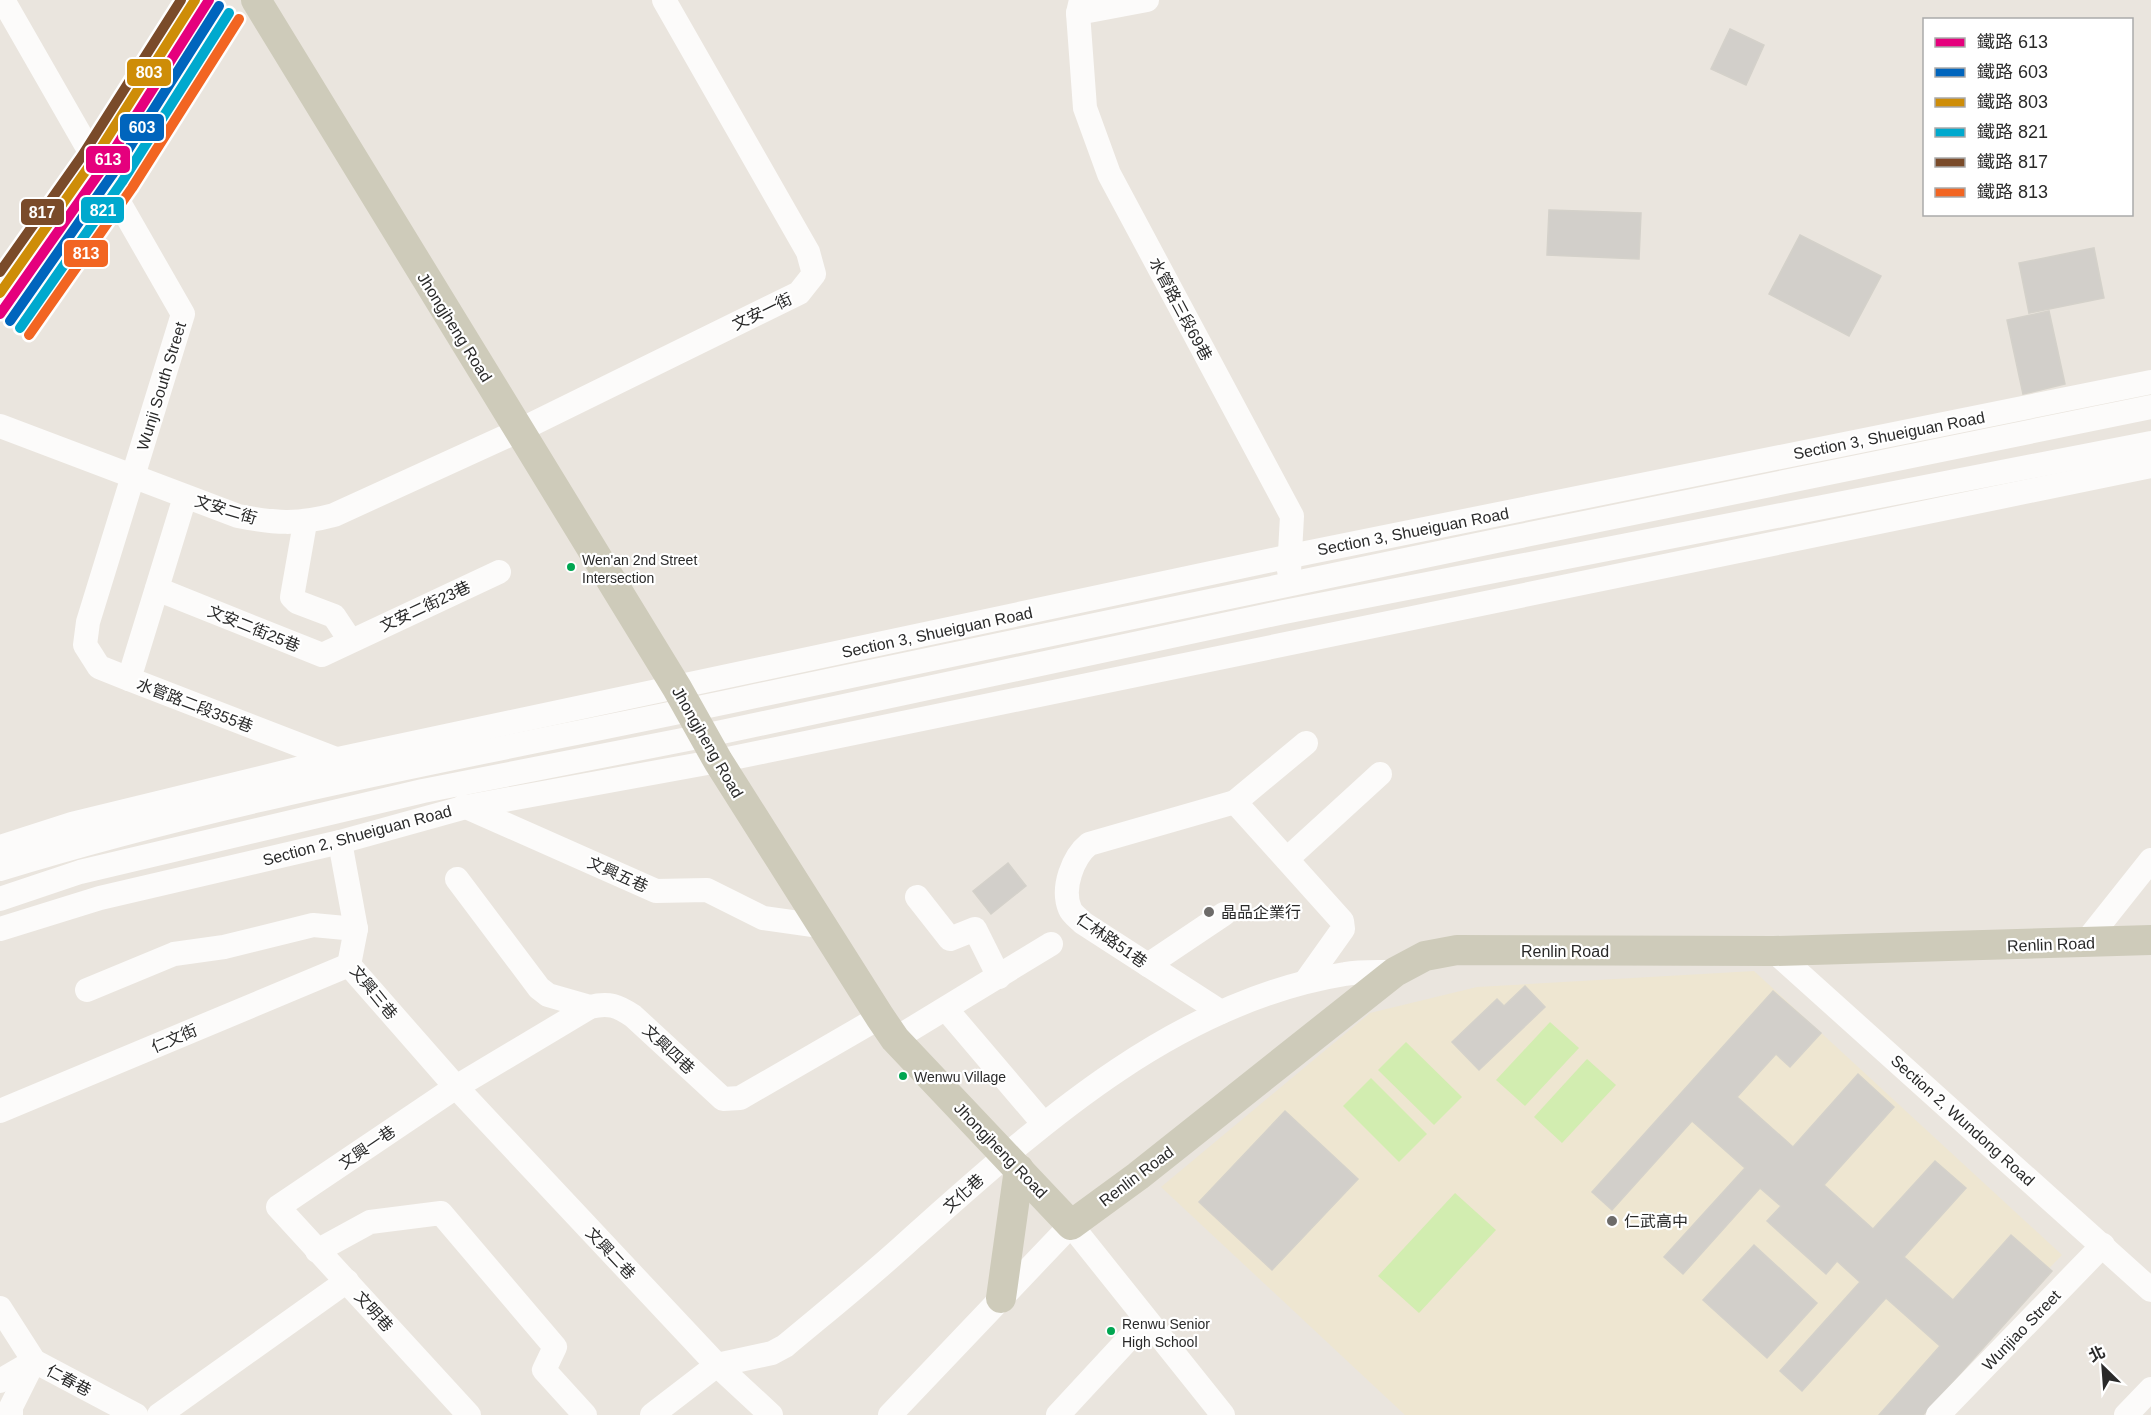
<svg xmlns="http://www.w3.org/2000/svg" width="2151" height="1415" font-family="Helvetica,'Noto Sans TC',sans-serif">
<rect width="100%" height="100%" fill="#eae5de"/>
<!-- education -->
<polygon fill="#eee6d1" points="1754,971 2062,1255 1907,1415 1405,1415 1161,1187 1370,1013 1477,987"/>
<!-- pitch -->
<g fill="#d2edb0">
<polygon points="1550,1022 1579,1048 1525,1106 1496,1080"/>
<polygon points="1406,1042 1462,1097 1434,1125 1378,1070"/>
<polygon points="1587,1059 1616,1085 1562,1143 1534,1117"/>
<polygon points="1371,1078 1427,1134 1399,1162 1343,1106"/>
<polygon points="1455,1193 1496,1230 1419,1313 1378,1276"/>
</g>
<!-- building -->
<g fill="#d2cfca" stroke="#d4d1ca" stroke-width="1.5">
<polygon points="1730,29 1764,45 1746,85 1711,69"/>
<polygon points="1549,210 1641,213 1639,259 1547,255"/>
<polygon points="1800,235 1881,276 1849,336 1769,294"/>
<polygon points="2094,248 2104,298 2029,313 2019,263"/>
<polygon points="2049,311 2065,384 2023,394 2007,320"/>
<polygon points="1008,863 1026,886 991,914 973,891"/>
<polygon points="1525,986 1545,1007 1479,1070 1452,1042 1497,999 1504,1006"/>
<polygon points="1773,991 1821,1033 1790,1067 1776,1054 1737,1097 1793,1147 1858,1074 1894,1107 1824,1185 1873,1229 1935,1161 1966,1188 1904,1257 1953,1300 2011,1235 2052,1271 1923,1415 1879,1415 1940,1346 1886,1298 1802,1391 1780,1371 1860,1282 1837,1261 1826,1274 1767,1221 1781,1206 1760,1188 1683,1274 1664,1257 1745,1168 1692,1121 1612,1210 1592,1192"/>
<polygon points="1285,1111 1358,1179 1272,1270 1199,1202"/>
<polygon points="1754,1245 1817,1303 1767,1358 1703,1300"/>
</g>
<g fill="none" stroke-linecap="round" stroke-linejoin="round">
<!-- minor -->
<g stroke="#fcfbfa" stroke-width="24">
<polyline points="3,0 183,314 88,622 85,645 99,667 129,679"/>
<polyline points="1081,0 1078,13 1085,108 1109,174 1292,516 1289,571"/>
<polyline points="1078,13 1147,0"/>
<path d="M0 426 238 516C275 523 297 525 334 515L518 431 799 293 814 274 808 252 664 0"/>
<polyline points="185,497 129,679 341,761"/>
<polyline points="305,523 292,597 297,602 334,616 350,640"/>
<polyline points="157,589 322,655 499,572"/>
<polyline points="1235,802 1306,743"/>
<polyline points="464,806 656,891 707,890 763,918 820,926"/>
<polyline points="340,842 356,929 349,965 456,1087 717,1365 771,1415"/>
<polyline points="0,847 72,824 338,759 1291,556 2151,382"/>
<polyline points="1287,859 1380,774"/>
<path d="M0 869C250 792 509 749 765 694 1226 596 1689 501 2151 407"/>
<polyline points="457,879 539,988 548,995 590,1007"/>
<polyline points="917,897 950,939 975,929 999,977"/>
<polyline points="0,899 80,872 423,791 703,736 1284,612 2151,443"/>
<polyline points="0,929 100,898 340,842 466,807 718,761 2151,466"/>
<polyline points="2085,943 2151,860"/>
<polyline points="1774,951 2151,1290"/>
<polyline points="1148,965 1224,914"/>
<polyline points="87,990 174,954 224,947 313,925 356,929"/>
<polyline points="946,1009 1043,1123"/>
<path d="M1221 1012 1083 923C1079 919 1072 914 1070 909 1061 888 1073 857 1089 844L1235 802 1342 921 1343 929 1306 981"/>
<polyline points="895,1039 1051,944"/>
<polyline points="0,1111 349,965"/>
<polyline points="317,1251 370,1222 441,1213 555,1347 544,1370 585,1415"/>
<polyline points="0,1308 34,1361 136,1415"/>
<polyline points="0,1381 34,1361"/>
<polyline points="11,1415 11,1407 34,1361"/>
<polyline points="159,1415 347,1281"/>
<path d="M469 1415 278 1207 456 1087 590 1007C609 1002 618 1006 633 1016L723 1099 740 1098 880 1017"/>
<path d="M652 1415 717 1365 772 1353 785 1346C828 1310 872 1275 913 1237 1038 1126 1173 1002 1345 974 1361 971 1379 972 1395 972"/>
<polyline points="890,1415 1071,1225 1223,1415"/>
<polyline points="1058,1415 1146,1320"/>
<polyline points="1938,1415 2103,1245"/>
<polyline points="2126,1415 2151,1389"/>
</g>
<!-- major -->
<g stroke="#cecbba" stroke-width="30">
<polyline points="256,0 677,688 718,761 880,1017 895,1039 1071,1225 1138,1176 1395,972 1425,956 1457,950 1774,951 2151,940"/>
<polyline points="1001,1298 1019,1169"/>
</g>
<!-- rail-1 casing -->
<g stroke="#fff" stroke-width="15">
<polyline id="rail-1" points="0,314 102,169 209,0"/>
</g>
<!-- rail-2 casing -->
<g stroke="#fff" stroke-width="15">
<polyline id="rail-2" points="10,321 112,175 219,6"/>
</g>
<!-- rail-3 casing -->
<g stroke="#fff" stroke-width="15">
<polyline id="rail-3" points="0,293 92,162 195,0"/>
</g>
<!-- rail-4 casing -->
<g stroke="#fff" stroke-width="15">
<polyline id="rail-4" points="20,328 122,182 229,13"/>
</g>
<!-- rail-5 casing -->
<g stroke="#fff" stroke-width="15">
<polyline id="rail-5" points="0,272 82,156 181,0"/>
</g>
<!-- rail-6 casing -->
<g stroke="#fff" stroke-width="15">
<polyline id="rail-6" points="29,335 132,188 239,19"/>
</g>
<!-- rail-1 -->
<use href="#rail-1" stroke="#e5007d" stroke-width="10"/>
<!-- rail-2 -->
<use href="#rail-2" stroke="#0065bd" stroke-width="10"/>
<!-- rail-3 -->
<use href="#rail-3" stroke="#ce8d08" stroke-width="10"/>
<!-- rail-4 -->
<use href="#rail-4" stroke="#00a9ce" stroke-width="10"/>
<!-- rail-5 -->
<use href="#rail-5" stroke="#7a4b2a" stroke-width="10"/>
<!-- rail-6 -->
<use href="#rail-6" stroke="#f26522" stroke-width="10"/>
</g>
<!-- markers -->
<g fill="#00a651" stroke="#fff" stroke-width="2">
<circle cx="571" cy="567" r="5"/>
<circle cx="903" cy="1076" r="5"/>
<circle cx="1111" cy="1331" r="5"/>
</g>
<g fill="#6d6b69" stroke="#fff" stroke-width="2">
<circle cx="1209" cy="912" r="6"/>
<circle cx="1612" cy="1221" r="6"/>
</g>
<g text-anchor="middle" stroke-width="4.5" stroke-linejoin="round" paint-order="stroke">
<!-- bus labels -->
<g font-size="14" fill="#2a2a2a" stroke="#fff" text-anchor="start">
<text x="582" y="565">Wen'an 2nd Street<tspan x="582" dy="18">Intersection</tspan></text>
<text x="914" y="1082">Wenwu Village</text>
<text x="1122" y="1329">Renwu Senior<tspan x="1122" dy="18">High School</tspan></text>
</g>
<!-- street labels -->
<g font-size="16" fill="#2a2a2a" stroke="#fff">
<text transform="translate(1181 309) rotate(62)" y="6">水管路三段69巷</text>
<text transform="translate(762 311) rotate(-26)" y="6">文安一街</text>
<text transform="translate(455 327) rotate(58)" y="6">Jhongjheng Road</text>
<text transform="translate(161 386) rotate(-73)" y="6">Wunji South Street</text>
<text transform="translate(1889 435) rotate(-11)" y="6">Section 3, Shueiguan Road</text>
<text transform="translate(226 509) rotate(17)" y="6">文安二街</text>
<text transform="translate(1413 531) rotate(-11)" y="6">Section 3, Shueiguan Road</text>
<text transform="translate(425 606) rotate(-25)" y="6">文安二街23巷</text>
<text transform="translate(254 628) rotate(22)" y="6">文安二街25巷</text>
<text transform="translate(937 632) rotate(-12)" y="6">Section 3, Shueiguan Road</text>
<text transform="translate(195 705) rotate(21)" y="6">水管路二段355巷</text>
<text transform="translate(708 742) rotate(60)" y="6">Jhongjheng Road</text>
<text transform="translate(357 835) rotate(-15)" y="6">Section 2, Shueiguan Road</text>
<text transform="translate(618 874) rotate(24)" y="6">文興五巷</text>
<text transform="translate(1112 940) rotate(35)" y="6">仁林路51巷</text>
<text transform="translate(2051 944) rotate(-2)" y="6">Renlin Road</text>
<text x="1565" y="957">Renlin Road</text>
<text transform="translate(374 992) rotate(51)" y="6">文興三巷</text>
<text transform="translate(174 1038) rotate(-23)" y="6">仁文街</text>
<text transform="translate(669 1049) rotate(43)" y="6">文興四巷</text>
<text transform="translate(1963 1120) rotate(42)" y="6">Section 2, Wundong Road</text>
<text transform="translate(367 1147) rotate(-34)" y="6">文興一巷</text>
<text transform="translate(1001 1150) rotate(46)" y="6">Jhongjheng Road</text>
<text transform="translate(1136 1176) rotate(-37)" y="6">Renlin Road</text>
<text transform="translate(963 1193) rotate(-42)" y="6">文化巷</text>
<text transform="translate(611 1253) rotate(47)" y="6">文興二巷</text>
<text transform="translate(374 1311) rotate(48)" y="6">文明巷</text>
<text transform="translate(2021 1330) rotate(-46)" y="6">Wunjiao Street</text>
<text transform="translate(69 1380) rotate(28)" y="6">仁春巷</text>
</g>
<!-- poi labels -->
<g font-size="16" fill="#2a2a2a" stroke="#fff" text-anchor="start">
<text x="1221" y="918">晶品企業行</text>
<text x="1624" y="1227">仁武高中</text>
</g>
</g>
<g stroke="#fff" stroke-width="2">
<rect x="126" y="58" width="46" height="29" rx="6" fill="#ce8d08"/>
<rect x="119" y="113" width="46" height="29" rx="6" fill="#0065bd"/>
<rect x="85" y="145" width="46" height="29" rx="6" fill="#e5007d"/>
<rect x="80" y="196" width="45" height="28" rx="6" fill="#00a9ce"/>
<rect x="20" y="198" width="45" height="28" rx="6" fill="#7a4b2a"/>
<rect x="63" y="239" width="46" height="29" rx="6" fill="#f26522"/>
</g>
<g font-size="16" text-anchor="middle" font-weight="bold" fill="#fff">
<text x="149" y="78">803</text>
<text x="142" y="133">603</text>
<text x="108" y="165">613</text>
<text x="103" y="216">821</text>
<text x="42" y="218">817</text>
<text x="86" y="259">813</text>
</g>
<!-- legend -->
<rect x="1923" y="18" width="210" height="198" fill="#ffffff" stroke="#aaaaaa" stroke-width="1.5"/>
<rect x="1935" y="38" width="30" height="9" fill="#e5007d" stroke="#aaaaaa" stroke-width="1.5"/>
<text x="1977" y="48" font-size="18" fill="#2a2a2a">鐵路 613</text>
<rect x="1935" y="68" width="30" height="9" fill="#0065bd" stroke="#aaaaaa" stroke-width="1.5"/>
<text x="1977" y="78" font-size="18" fill="#2a2a2a">鐵路 603</text>
<rect x="1935" y="98" width="30" height="9" fill="#ce8d08" stroke="#aaaaaa" stroke-width="1.5"/>
<text x="1977" y="108" font-size="18" fill="#2a2a2a">鐵路 803</text>
<rect x="1935" y="128" width="30" height="9" fill="#00a9ce" stroke="#aaaaaa" stroke-width="1.5"/>
<text x="1977" y="138" font-size="18" fill="#2a2a2a">鐵路 821</text>
<rect x="1935" y="158" width="30" height="9" fill="#7a4b2a" stroke="#aaaaaa" stroke-width="1.5"/>
<text x="1977" y="168" font-size="18" fill="#2a2a2a">鐵路 817</text>
<rect x="1935" y="188" width="30" height="9" fill="#f26522" stroke="#aaaaaa" stroke-width="1.5"/>
<text x="1977" y="198" font-size="18" fill="#2a2a2a">鐵路 813</text>
<!-- north arrow -->
<g transform="translate(2103 1367) rotate(335)" stroke="#ffffff" stroke-width="4.5" paint-order="stroke">
<path d="M0-4.5L10 22L0 15L-10 22Z" fill="#2a2a2a"/>
<text y="-9" font-size="16" font-weight="bold" text-anchor="middle" fill="#2a2a2a">北</text>
</g>
</svg>
